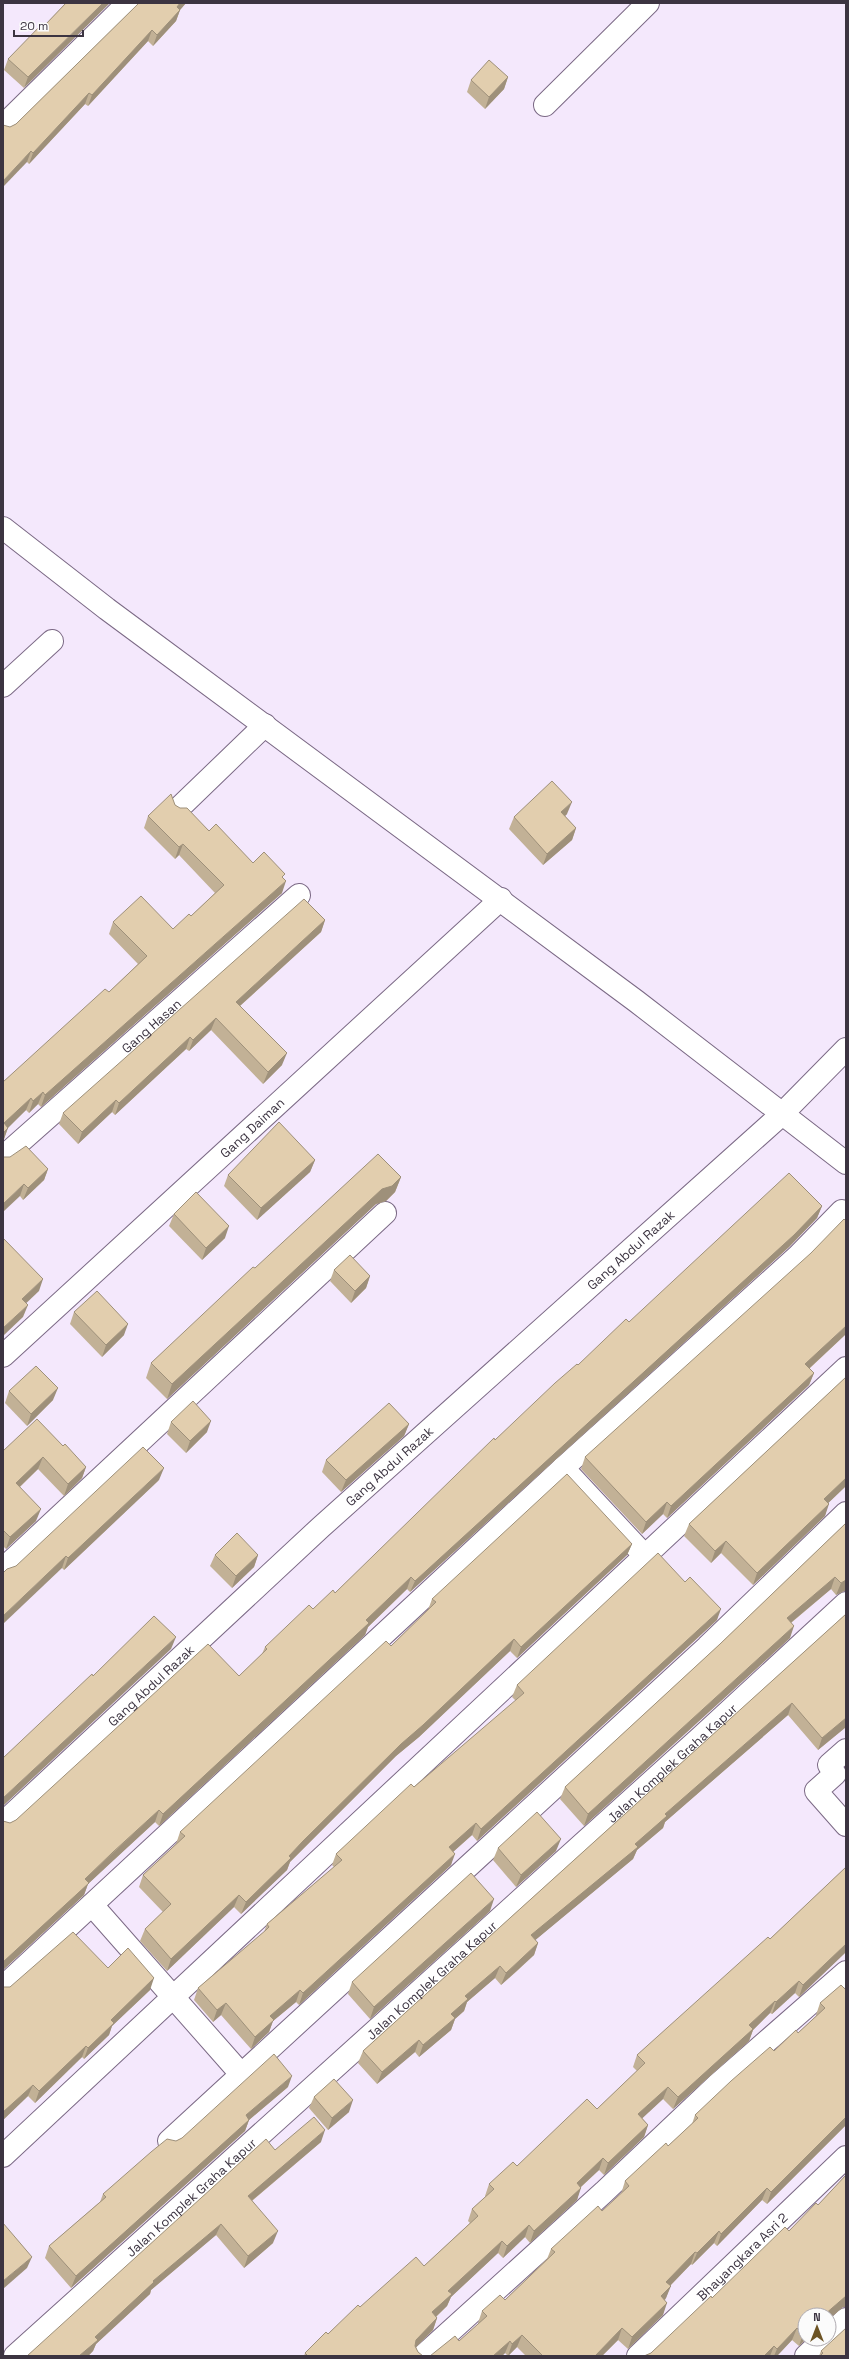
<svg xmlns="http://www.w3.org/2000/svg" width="849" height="2359" font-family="'Space Grotesk',sans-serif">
<rect width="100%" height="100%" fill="#f4e8fc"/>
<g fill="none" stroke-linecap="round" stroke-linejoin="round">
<!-- minor casing -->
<g stroke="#7b6985" stroke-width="24">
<g id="minor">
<polyline points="545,105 648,3"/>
<polyline points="3,126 128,3"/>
<polyline points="3,528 107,609 636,1001 846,1163"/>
<polyline points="3,686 52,641"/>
<polyline points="179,808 265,725"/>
<path id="s1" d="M3 1157 299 895"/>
<path id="s2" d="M3 1356 501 899"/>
<polyline points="563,1468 645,1556"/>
<polyline points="3,1569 385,1213"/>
<polyline points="846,1750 829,1765 835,1774 816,1791 846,1825"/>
<path id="s3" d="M3 1823 321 1527 781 1115 846 1049"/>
<polyline points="92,1905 241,2074"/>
<polyline points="3,1987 563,1468 798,1256 842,1211"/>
<polyline points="169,2141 707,1647 846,1513"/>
<polyline points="3,2156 846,1368"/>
<polyline points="829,2335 846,2319"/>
<path id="s4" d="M15 2356 701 1737 846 1603"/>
<polyline points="423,2356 604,2192 718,2084 846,1972"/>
<path id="s5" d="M638 2356 846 2157"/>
<polyline points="806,2356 824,2339"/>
</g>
</g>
<!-- minor -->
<use href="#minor" stroke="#fff" stroke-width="22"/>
</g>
<!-- wall -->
<g fill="#c2b196">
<polygon points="66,3 24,88 4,70 8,59 45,25"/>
<polygon points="139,3 186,3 180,10 176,21 153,46 148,41 88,106 85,104 29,164 27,162 10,127 16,124"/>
<polygon points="508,77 504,89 485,109 467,92 471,80"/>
<polygon points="175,805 253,863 283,878 282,893 41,1107 38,1104 29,1113 26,1110 8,1127 4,1139 3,1141 3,1082 109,992 138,964 109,934 113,922 173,929 191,916 215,893 179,855 175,859 144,828 148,816"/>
<polygon points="567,814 565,816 576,828 572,840 543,865 509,829 514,817"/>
<polygon points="325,920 321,932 240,1006 282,1065 263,1084 211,1030 189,1051 186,1049 115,1115 112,1112 78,1144 59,1124 63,1113"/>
<polygon points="3,1157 48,1169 44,1180 23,1200 20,1196"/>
<polygon points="315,1160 310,1172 257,1220 224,1186 228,1175"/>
<polygon points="401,1177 395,1192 386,1201 376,1204 167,1399 146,1378 151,1363 255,1268"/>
<polygon points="822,1206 817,1218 789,1247 410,1592 407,1589 368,1627 365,1635 159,1826 155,1822 109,1864 88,1884 84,1895 3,1970 3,1821 10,1823 16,1820 239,1676 262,1654 265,1647 313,1609 335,1593 495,1440 578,1365 629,1322"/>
<polygon points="174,1214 225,1238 202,1260 169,1226"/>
<polygon points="334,1270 370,1276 366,1288 351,1303 330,1281"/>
<polygon points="74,1312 124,1335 102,1357 70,1324"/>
<polygon points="846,1334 809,1369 814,1373 809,1385 667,1518 663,1514 642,1534 581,1469 585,1457"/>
<polygon points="846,1377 846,1486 828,1503 825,1516 753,1585 721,1553 711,1563 684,1536 689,1524"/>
<polygon points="9,1391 53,1400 27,1426 5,1403"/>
<polygon points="171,1422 207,1432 186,1453 167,1434"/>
<polygon points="409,1424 404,1436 341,1492 322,1472 326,1460"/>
<polygon points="63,1446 86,1467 82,1478 64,1496 38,1469 20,1487 36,1521 6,1549 3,1546 3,1451"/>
<polygon points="159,1480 64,1570 62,1568 16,1566"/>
<polygon points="846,1523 846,1591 844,1591 836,1595 831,1589 791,1623 790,1638 584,1826 560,1799 565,1787 720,1644"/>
<polygon points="632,1544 627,1555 517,1658 510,1651 419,1737 396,1756 290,1862 287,1870 241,1914 234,1907 167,1971 140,1941 145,1929 163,1912 139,1887 143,1875 176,1844 180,1832 391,1646 428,1610 432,1599"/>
<polygon points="215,1555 258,1555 254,1567 232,1588 210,1566"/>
<polygon points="846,1614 846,1727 818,1750 788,1715 665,1822 663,1828 637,1850 633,1859 535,1940 538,1943 534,1955 517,1971 501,1985 495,1978 467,2002 464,2011 455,2019 451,2030 419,2057 415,2052 377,2084 358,2063 363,2051"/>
<polygon points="717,1620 477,1841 472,1835 453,1852 451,1865 299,2005 296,2002 273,2021 269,2032 251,2049 221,2015 213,2022 194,2000 198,1988 264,1932 267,1924 334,1867 332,1865 336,1854 414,1787 516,1701 512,1697 517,1685"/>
<polygon points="498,1848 556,1851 516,1887 493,1860"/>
<polygon points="846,1867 846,1952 799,1997 795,1993 772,2014 770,2013 753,2030 749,2041 673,2109 663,2099 642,2118 648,2125 644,2137 604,2175 599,2170 580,2188 577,2200 530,2243 525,2237 503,2258 498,2253 451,2297 447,2306 436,2317 437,2318 433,2330 416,2347 418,2352 423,2356 426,2356 304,2356 305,2353 360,2307 424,2266 470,2223 468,2221 472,2209 485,2197 485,2196 489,2184 517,2166 597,2109 637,2071 633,2067 637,2055 770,1939"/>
<polygon points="490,1911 370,2019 348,1994 352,1982"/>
<polygon points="108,1968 150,1990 112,2026 109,2035 84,2059 82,2057 35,2103 28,2096 3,2120 3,1987 10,1987"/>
<polygon points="846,1990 846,2125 767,2204 762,2200 717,2246 714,2243 692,2265 691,2264 670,2286 666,2298 665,2300 663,2315 628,2349 618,2340 602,2356 526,2356 517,2347 508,2356 505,2353 502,2356 430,2356 459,2341 478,2324 478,2323 482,2311 505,2300 547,2259 551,2249 602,2211 621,2194 625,2181 668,2146 692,2124 695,2115 774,2051 798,2033 816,2016 816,2015 820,2003"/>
<polygon points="288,2087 249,2120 245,2131 71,2288 45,2258 49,2246 100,2202 103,2194 176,2141"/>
<polygon points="314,2097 349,2112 328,2130 309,2108"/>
<polygon points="321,2142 252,2201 273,2243 244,2268 216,2235 151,2290 150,2294 96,2344 93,2351 88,2356 27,2356 275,2150"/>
<polygon points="846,2175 846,2307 843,2307 829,2319 829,2315 805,2339 806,2339 799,2346 792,2340 777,2356 644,2356 651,2353 712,2298 789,2231 818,2205"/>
<polygon points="821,2351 846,2356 819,2356"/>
</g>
<!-- shaded-wall -->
<g fill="#9e907a">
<polygon points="103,3 110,3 24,88 28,77"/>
<polygon points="180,3 186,3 173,18 177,7"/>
<polygon points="180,10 176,21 153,46 157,35"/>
<polygon points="152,30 148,41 88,106 92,95"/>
<polygon points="508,77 504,89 485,109 489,97"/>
<polygon points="89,93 85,104 29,164 33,153"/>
<polygon points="31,151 27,162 3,187 3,181"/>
<polygon points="572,802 567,814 557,824 561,812"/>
<polygon points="576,828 572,840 543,865 547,854"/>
<polygon points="183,844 179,855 175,859 179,847"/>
<polygon points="286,881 282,893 41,1107 45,1095"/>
<polygon points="325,920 321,932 232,1013 236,1002"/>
<polygon points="216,1018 211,1030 189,1051 193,1040"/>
<polygon points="190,1037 186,1049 115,1115 119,1103"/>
<polygon points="287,1053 282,1065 263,1084 268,1072"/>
<polygon points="43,1092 38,1104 29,1113 33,1101"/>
<polygon points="31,1098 26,1110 3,1133 4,1123"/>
<polygon points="116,1100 112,1112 78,1144 82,1132"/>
<polygon points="8,1128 4,1139 3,1141 3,1133"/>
<polygon points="315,1160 310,1172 257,1220 261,1208"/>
<polygon points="48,1169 44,1180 23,1200 28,1188"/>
<polygon points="401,1177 395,1192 386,1201 376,1204 167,1399 172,1384 382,1189"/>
<polygon points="24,1184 20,1196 3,1212 3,1204"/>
<polygon points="822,1206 817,1218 789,1247 410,1592 415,1581"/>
<polygon points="229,1226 225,1238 202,1260 206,1248"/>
<polygon points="370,1276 366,1288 351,1303 355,1291"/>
<polygon points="43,1279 39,1291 18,1311 22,1299"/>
<polygon points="28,1305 23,1317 3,1336 3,1328"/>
<polygon points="128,1324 124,1335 102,1357 106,1345"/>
<polygon points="846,1326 846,1334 801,1376 805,1364"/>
<polygon points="814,1373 809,1385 667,1518 671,1506"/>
<polygon points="58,1388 53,1400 27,1426 31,1414"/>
<polygon points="211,1421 207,1432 186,1453 190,1441"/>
<polygon points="409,1424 404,1436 341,1492 346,1480"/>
<polygon points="43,1457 38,1469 11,1495 16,1483"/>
<polygon points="86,1467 82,1478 64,1496 68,1484"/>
<polygon points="164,1468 159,1480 64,1570 68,1558"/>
<polygon points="846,1478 846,1486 820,1511 824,1499"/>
<polygon points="667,1502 663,1514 642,1534 646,1522"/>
<polygon points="829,1504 825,1516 753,1585 757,1573"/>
<polygon points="41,1509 36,1521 6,1549 10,1537"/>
<polygon points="726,1541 721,1553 711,1563 715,1551"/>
<polygon points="632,1544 627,1555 517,1658 521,1647"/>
<polygon points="258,1555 254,1567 232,1588 236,1576"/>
<polygon points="66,1556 62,1568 3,1624 3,1616"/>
<polygon points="411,1577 407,1589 368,1627 365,1635 159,1826 163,1814"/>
<polygon points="835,1577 831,1589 782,1630 787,1618"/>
<polygon points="846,1580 846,1591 844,1591 836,1595 841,1583"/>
<polygon points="721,1609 717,1620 477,1841 481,1829"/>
<polygon points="794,1626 790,1638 584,1826 588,1814"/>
<polygon points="176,1637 171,1649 3,1806 3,1798"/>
<polygon points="514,1639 510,1651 419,1737 396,1756 290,1862 287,1870 241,1914 246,1902 303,1841 401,1744"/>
<polygon points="792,1703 788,1715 665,1822 663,1828 637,1850 633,1859 527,1947 531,1935 635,1844 665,1814"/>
<polygon points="846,1718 846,1727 818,1750 822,1738"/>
<polygon points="159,1810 155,1822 88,1884 84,1895 3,1970 3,1962 85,1879"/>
<polygon points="476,1823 472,1835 445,1859 449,1847"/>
<polygon points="561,1839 556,1851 516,1887 521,1875"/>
<polygon points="455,1854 451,1865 299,2005 303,1993"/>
<polygon points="239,1895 234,1907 167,1971 171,1959"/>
<polygon points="494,1899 490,1911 370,2019 374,2007"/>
<polygon points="538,1943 534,1955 501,1985 506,1973"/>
<polygon points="846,1944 846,1952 799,1997 803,1985"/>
<polygon points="500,1966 495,1978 467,2002 464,2011 455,2019 451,2030 419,2057 423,2045 451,2014 465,1996"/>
<polygon points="154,1978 150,1990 112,2026 109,2035 84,2059 88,2048 111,2020"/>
<polygon points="799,1981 795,1993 772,2014 776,2002"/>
<polygon points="300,1990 296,2002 273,2021 269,2032 251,2049 255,2037 270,2016"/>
<polygon points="775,2001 770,2013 753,2030 749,2041 673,2109 678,2097 749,2025"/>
<polygon points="226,2003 221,2015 213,2022 217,2010"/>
<polygon points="419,2040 415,2052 377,2084 382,2072"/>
<polygon points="86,2046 82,2057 35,2103 39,2091"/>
<polygon points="292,2076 288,2087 249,2120 245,2131 71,2288 76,2276 246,2115"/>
<polygon points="33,2085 28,2096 3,2120 3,2112"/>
<polygon points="668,2087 663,2099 634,2126 638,2114"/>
<polygon points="353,2100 349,2112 328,2130 332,2118"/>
<polygon points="846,2117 846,2125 767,2204 771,2192"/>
<polygon points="648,2125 644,2137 604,2175 608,2163"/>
<polygon points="325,2130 321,2142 243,2208 248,2196"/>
<polygon points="603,2158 599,2170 572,2195 577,2183"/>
<polygon points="581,2188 577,2200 530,2243 534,2231"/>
<polygon points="767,2188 762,2200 717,2246 721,2234"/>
<polygon points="221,2224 216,2235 151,2290 150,2294 96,2344 93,2351 88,2356 79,2356 95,2337 153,2281"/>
<polygon points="529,2225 525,2237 503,2258 507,2246"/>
<polygon points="278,2231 273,2243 244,2268 248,2256"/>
<polygon points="719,2231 714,2243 692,2265 697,2253"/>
<polygon points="502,2241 498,2253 451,2297 447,2306 428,2324 432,2312 448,2291"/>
<polygon points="695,2252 691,2264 662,2294 666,2282"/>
<polygon points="32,2257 27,2268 3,2289 3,2281"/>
<polygon points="671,2286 666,2298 657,2308 661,2296"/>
<polygon points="846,2296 846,2307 843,2307 829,2319 829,2315 824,2315"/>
<polygon points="667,2303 663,2315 628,2349 632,2337"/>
<polygon points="437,2318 433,2330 411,2352 416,2340"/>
<polygon points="622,2328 618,2340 602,2356 595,2356"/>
<polygon points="797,2328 792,2340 777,2356 774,2356 777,2349"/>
<polygon points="805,2332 805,2339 806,2339 799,2346 803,2334"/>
<polygon points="522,2335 517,2347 508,2356 512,2344"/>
<polygon points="510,2341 505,2353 502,2356 493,2356"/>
<polygon points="774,2346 770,2356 764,2356"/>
</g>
<!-- building -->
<g fill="#e2ceae" stroke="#9e907a">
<polygon points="66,3 103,3 28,77 8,59 43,23 45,25"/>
<polygon points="139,3 180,3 177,7 180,10 157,35 152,30 92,95 89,93 33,153 31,151 3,181 3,125 10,127 16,124"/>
<polygon points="489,60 508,77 489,97 471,80"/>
<polygon points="552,781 572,802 561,812 576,828 547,854 514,817"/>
<polygon points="171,794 175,805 180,808 187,808 209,831 216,824 253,863 264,852 285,874 282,877 286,881 45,1095 43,1092 33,1101 31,1098 4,1123 8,1128 3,1133 3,1082 105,989 109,992 147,956 113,922 141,896 173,929 189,914 191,916 224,885 183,844 179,847 148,816"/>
<polygon points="304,899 325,920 236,1002 287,1053 268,1072 216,1018 193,1040 190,1037 119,1103 116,1100 82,1132 63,1113"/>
<polygon points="279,1122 315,1160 261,1208 228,1175"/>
<polygon points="26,1146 48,1169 28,1188 24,1184 3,1204 3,1157 10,1157"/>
<polygon points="378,1154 401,1177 392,1186 382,1189 172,1384 151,1363 253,1267 255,1268"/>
<polygon points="789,1173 822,1206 794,1235 415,1581 411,1577 366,1620 369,1623 163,1814 159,1810 113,1852 85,1879 89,1883 3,1962 3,1821 10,1823 16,1820 208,1644 239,1676 267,1649 265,1647 309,1605 313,1609 333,1590 335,1593 494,1438 495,1440 555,1383 577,1364 578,1365 626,1319 629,1322"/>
<polygon points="196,1192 229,1226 206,1248 174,1214"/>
<polygon points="844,1219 846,1221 846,1326 805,1364 814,1373 671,1506 667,1502 646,1522 585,1457 811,1253"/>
<polygon points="3,1238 43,1279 22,1299 28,1305 3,1328"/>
<polygon points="350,1255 370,1276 355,1291 334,1270"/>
<polygon points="97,1291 128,1324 106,1345 74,1312"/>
<polygon points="36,1366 58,1388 31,1414 9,1391"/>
<polygon points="846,1377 846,1478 824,1499 829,1504 757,1573 726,1541 715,1551 689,1524"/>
<polygon points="193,1401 211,1421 190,1441 171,1422"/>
<polygon points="389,1403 409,1424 346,1480 326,1460"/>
<polygon points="37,1419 63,1446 65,1444 86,1467 68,1484 43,1457 16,1483 41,1509 10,1537 3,1530 3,1451"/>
<polygon points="143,1447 164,1468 68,1558 66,1556 3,1616 3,1573 7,1569 16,1566"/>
<polygon points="567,1474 632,1544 521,1647 514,1639 423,1725 401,1744 303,1841 289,1856 291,1858 246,1902 239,1895 171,1959 145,1929 171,1904 143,1875 185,1836 180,1832 386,1641 391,1646 436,1602 432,1599"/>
<polygon points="846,1523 846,1580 841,1583 835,1577 787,1618 794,1626 588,1814 565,1787 720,1644"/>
<polygon points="237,1533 258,1555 236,1576 215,1555"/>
<polygon points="658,1553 685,1582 690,1577 721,1609 481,1829 476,1823 449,1847 455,1854 303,1993 300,1990 270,2016 274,2020 255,2037 226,2003 217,2010 198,1988 266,1930 269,1927 267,1924 342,1860 336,1854 411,1784 414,1787 524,1693 517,1685"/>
<polygon points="846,1614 846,1718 822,1738 792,1703 665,1814 667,1816 635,1844 638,1847 531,1935 538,1943 521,1959 506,1973 500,1966 465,1996 468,1999 451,2014 455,2018 423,2045 419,2040 382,2072 363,2051"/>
<polygon points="154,1616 176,1637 3,1798 3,1758 92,1674 93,1676"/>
<polygon points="537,1812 561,1839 521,1875 498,1848"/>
<polygon points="846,1867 846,1944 803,1985 799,1981 776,2002 775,2001 749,2025 753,2029 678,2097 668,2087 638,2114 648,2125 608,2163 603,2158 577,2183 581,2188 534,2231 529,2225 507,2246 502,2241 448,2291 452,2294 432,2312 437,2318 416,2340 415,2346 418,2352 423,2356 426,2356 308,2356 305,2353 326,2332 328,2334 358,2305 360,2307 416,2257 424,2266 478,2216 472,2209 494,2189 489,2184 513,2162 517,2166 587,2099 597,2109 645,2063 637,2055 768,1937 770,1939"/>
<polygon points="471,1873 494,1899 374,2007 352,1982"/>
<polygon points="73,1932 108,1968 128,1948 154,1978 111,2020 114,2023 88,2048 86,2046 39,2091 33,2085 3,2112 3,1987 10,1987"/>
<polygon points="841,1985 846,1990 846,2117 771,2192 767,2188 721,2234 719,2231 697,2253 695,2252 666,2282 671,2286 661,2296 667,2303 632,2337 622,2328 595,2356 543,2356 522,2335 512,2344 510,2341 493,2356 430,2356 455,2336 459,2341 487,2316 482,2311 500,2295 505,2300 555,2252 551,2249 598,2206 602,2211 629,2186 625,2181 666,2143 668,2146 698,2118 695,2115 731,2081 770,2047 774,2051 796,2030 798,2033 825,2008 820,2003"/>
<polygon points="274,2054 292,2076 246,2115 249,2120 76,2276 49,2246 106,2197 103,2194 151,2152 167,2139 176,2141 182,2138"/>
<polygon points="334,2079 353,2100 332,2118 314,2097"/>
<polygon points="314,2117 325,2130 248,2196 278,2231 248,2256 221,2224 153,2281 154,2282 95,2337 98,2340 79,2356 27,2356 266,2139 275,2150"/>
<polygon points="846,2175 846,2296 824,2315 805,2315 805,2332 803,2334 797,2328 777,2349 774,2346 764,2356 644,2356 651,2353 711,2296 712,2298 785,2227 789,2231 816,2203 818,2205"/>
<polygon points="3,2223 32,2257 3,2281"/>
<polygon points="846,2328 846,2356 820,2356 823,2353 821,2351"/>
</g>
<g text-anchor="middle" stroke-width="4" stroke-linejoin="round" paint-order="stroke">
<!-- street labels -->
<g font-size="13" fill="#3c3441" stroke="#fbfbfb">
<text dy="5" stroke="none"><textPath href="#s1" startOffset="198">Gang Hasan</textPath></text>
<text dy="5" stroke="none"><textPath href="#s2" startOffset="338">Gang Daiman</textPath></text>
<text dy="5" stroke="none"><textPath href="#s3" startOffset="850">Gang Abdul Razak</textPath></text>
<text dy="5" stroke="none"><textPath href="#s3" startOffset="526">Gang Abdul Razak</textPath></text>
<text dy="5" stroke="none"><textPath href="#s3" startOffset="202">Gang Abdul Razak</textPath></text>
<text dy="5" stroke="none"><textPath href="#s4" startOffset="885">Jalan Komplek Graha Kapur</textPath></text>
<text dy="5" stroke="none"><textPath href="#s4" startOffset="561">Jalan Komplek Graha Kapur</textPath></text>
<text dy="5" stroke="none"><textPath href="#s4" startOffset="237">Jalan Komplek Graha Kapur</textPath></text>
<text dy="5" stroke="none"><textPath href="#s5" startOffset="144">Bhayangkara Asri 2</textPath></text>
</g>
</g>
<!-- border -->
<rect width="849" height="2359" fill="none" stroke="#3c3441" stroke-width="8"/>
<!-- north arrow -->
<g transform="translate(817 2327)"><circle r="19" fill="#fbfbfb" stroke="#afabb1"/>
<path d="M0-3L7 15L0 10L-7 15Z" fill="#6d5425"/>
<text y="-6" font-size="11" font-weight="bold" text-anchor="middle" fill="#3c3441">N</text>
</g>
<!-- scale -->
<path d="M14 30v6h69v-6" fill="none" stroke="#3c3441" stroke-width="2"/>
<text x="20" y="30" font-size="12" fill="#3c3441" stroke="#fbfbfb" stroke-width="3" paint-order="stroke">20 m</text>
</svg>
